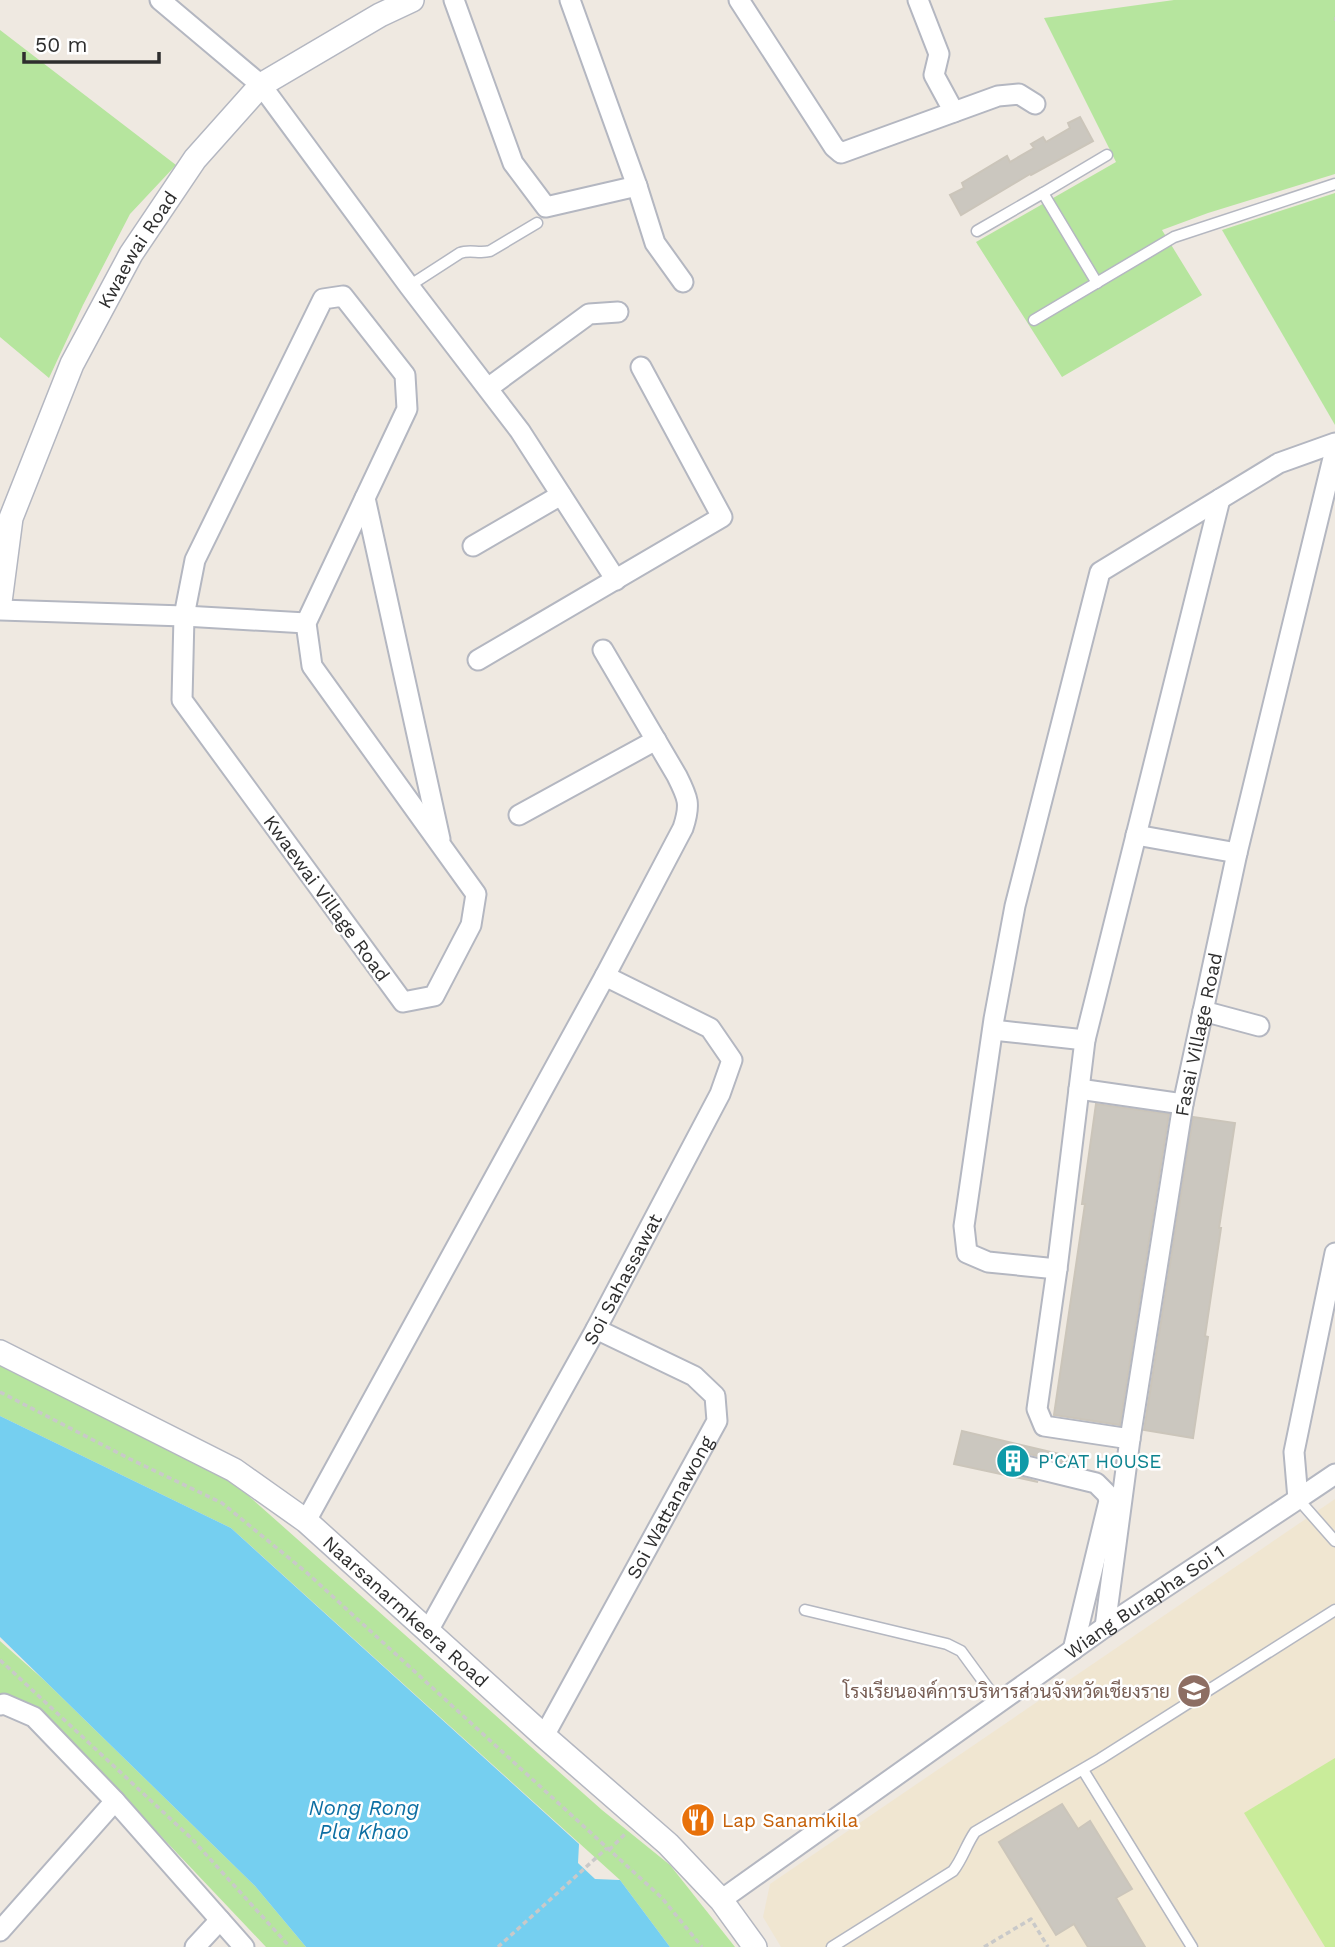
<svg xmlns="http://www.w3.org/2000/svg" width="1335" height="1947" font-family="'Work Sans',Sarabun,sans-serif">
<rect width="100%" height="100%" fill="#efe9e1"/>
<!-- education -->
<polygon fill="#f0e6d1" points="1335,1499 1335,1947 781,1947 763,1917 770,1884"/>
<!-- green -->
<g fill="#b6e59e">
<polygon points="1174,0 1335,0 1335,174 1208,213 1162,230 1202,295 1062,377 976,242 1116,162 1044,18"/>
<polygon points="0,30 176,165 130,214 83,305 49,378 0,337"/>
<polygon points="1335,193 1335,425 1222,230"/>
<polygon points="0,1363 233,1482 602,1810 670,1865 735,1947 670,1947 620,1880 231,1528 0,1416"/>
<polygon points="0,1641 44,1680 255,1886 306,1947 266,1947 124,1797 37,1709 0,1713"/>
</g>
<!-- pitch -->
<polygon fill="#c9ec9a" points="1335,1758 1335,1947 1325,1947 1244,1813"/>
<!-- water -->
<polygon fill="#75cff0" points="0,1416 231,1528 579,1844 578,1863 595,1879 620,1880 670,1947 306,1947 255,1886 0,1637"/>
<!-- building -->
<g fill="#cbc7bf" stroke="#cbc5ba" stroke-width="2">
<polygon points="1080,117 1093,141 1031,175 1030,174 961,215 950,195 964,188 962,183 1007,156 1010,162 1034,148 1031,144 1043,137 1046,142 1070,128 1068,123"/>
<polygon points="1096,1104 1169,1114 1120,1425 1054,1415 1085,1204 1082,1204"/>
<polygon points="1193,1117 1235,1123 1219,1228 1221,1228 1205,1336 1208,1337 1193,1438 1144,1430"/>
<polygon points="962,1431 1072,1457 1070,1464 1013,1450 1006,1451 1001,1454 998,1465 1002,1471 1038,1482 954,1464"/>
<polygon points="1062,1804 1078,1829 1090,1821 1132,1889 1116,1898 1145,1947 1088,1947 1074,1924 1056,1935 999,1842"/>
</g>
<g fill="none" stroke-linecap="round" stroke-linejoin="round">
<!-- service casing -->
<g stroke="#b4b7c1" stroke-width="13">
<g id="service">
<polyline points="1043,193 1107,155"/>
<polyline points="977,231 1043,193 1097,283"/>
<path d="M409 286 460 253C470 249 479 254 490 251L537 223"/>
<polyline points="1034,320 1174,237 1335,184"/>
<polyline points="1298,1499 1335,1541"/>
<polyline points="805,1610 947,1644 961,1651 999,1703"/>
<polyline points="1083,1770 1192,1947"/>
<path d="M832 1947 953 1871C963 1858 966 1845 975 1832L1100 1759 1335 1610"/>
</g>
</g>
<!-- minor casing -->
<g stroke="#b4b7c1" stroke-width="23">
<g id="minor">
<polyline points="160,0 261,85 409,286 520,431 616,580"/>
<polyline points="454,0 513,163 546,207 637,186"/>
<polyline points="570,0 637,186 655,243 683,282"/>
<polyline points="739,0 834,147 841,153 998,96 1019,94 1035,104"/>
<polyline points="918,0 939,54 934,75 954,112"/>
<polygon points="343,296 405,375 407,409 306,623 312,666 476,894 471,925 434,996 403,1002 182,700 184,616 195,560 323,299"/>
<polyline points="488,388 589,314 618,312"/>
<polyline points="365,498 440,839"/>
<polyline points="473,546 561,495"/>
<polyline points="0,610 184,616 306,623"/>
<polyline points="478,660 722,517 641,367"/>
<polyline points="519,815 656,740"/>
<polyline points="1136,835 1237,853"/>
<polyline points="1203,1011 1259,1026"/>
<polyline points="993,1030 1085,1040"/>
<polyline points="1079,1089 1183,1104"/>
<polyline points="1057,1269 988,1262 967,1253 964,1226 994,1019 1015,906 1100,572 1279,463 1335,443"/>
<polyline points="1130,1439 1044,1426 1037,1409 1057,1269 1085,1040 1220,499"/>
<polyline points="1010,1462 1096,1483 1107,1494 1109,1501 1073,1650"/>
<polyline points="1298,1499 1335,1474"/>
<path d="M306 1521 605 976 683 828C691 804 688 798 677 776L603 650"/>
<path id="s1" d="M1105 1627 1130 1439 1183 1104 1237 853 1335 450"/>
<path id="s2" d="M428 1631 596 1329 720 1094 732 1060 710 1028 605 976"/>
<polyline points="0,1705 4,1704 34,1717 115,1801 244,1947"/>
<path id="s3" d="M544 1736 717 1421 715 1396 694 1376 596 1329"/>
<path id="s4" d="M721 1900 1105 1627 1298 1499 1294 1452 1335 1253"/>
<polyline points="0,1931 115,1801"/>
<polyline points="195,1947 220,1920"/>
</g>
</g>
<!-- tertiary casing -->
<g stroke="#b4b7c1" stroke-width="26">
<g id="tertiary">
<path id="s5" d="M0 602 11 518 72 364 131 254 195 159 261 85 380 15 412 0"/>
<path id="s6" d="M0 1352 234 1470 306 1521 544 1736 668 1844 721 1900 755 1947"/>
</g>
</g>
<!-- path -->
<g stroke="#c9c9c9" stroke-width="3.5" stroke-dasharray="5 3.5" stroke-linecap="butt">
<polyline points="1334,19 1335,19"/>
<polyline points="0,1392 130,1459 222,1503 306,1572 662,1898 702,1947"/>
<polyline points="0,1660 191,1838 290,1947"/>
<polyline points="609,1850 625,1834"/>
<polyline points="498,1947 607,1848"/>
<polyline points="984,1947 1031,1919 1048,1947"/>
</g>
<!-- service -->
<use href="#service" stroke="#fff" stroke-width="10"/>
<!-- minor -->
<use href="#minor" stroke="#fff" stroke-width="19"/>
<!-- tertiary -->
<use href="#tertiary" stroke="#fff" stroke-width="23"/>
</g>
<!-- icons -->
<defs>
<g id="building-disc" transform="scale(1.75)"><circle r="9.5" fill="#0f9aa8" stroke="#fff"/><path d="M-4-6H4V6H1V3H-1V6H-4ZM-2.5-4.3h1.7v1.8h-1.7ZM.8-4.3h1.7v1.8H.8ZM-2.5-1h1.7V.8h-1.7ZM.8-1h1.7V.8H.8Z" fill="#fff"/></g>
<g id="school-disc" transform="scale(1.75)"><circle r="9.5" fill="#8d6e63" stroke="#fff"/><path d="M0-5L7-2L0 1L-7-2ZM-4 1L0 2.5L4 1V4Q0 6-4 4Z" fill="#fff"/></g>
<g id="restaurant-disc" transform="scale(1.75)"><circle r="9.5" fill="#e8710a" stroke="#fff"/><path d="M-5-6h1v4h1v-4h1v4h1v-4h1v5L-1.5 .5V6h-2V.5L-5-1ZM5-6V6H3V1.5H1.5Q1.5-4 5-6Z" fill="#fff"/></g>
</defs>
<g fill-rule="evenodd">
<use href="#building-disc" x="1013" y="1461"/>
<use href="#school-disc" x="1194" y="1691"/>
<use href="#restaurant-disc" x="698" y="1820"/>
</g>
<g text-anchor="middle" stroke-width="5" stroke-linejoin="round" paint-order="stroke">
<!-- street labels -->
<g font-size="19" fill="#2e2e2e" stroke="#fff">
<text dy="7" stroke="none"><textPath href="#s5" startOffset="382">Kwaewai Road</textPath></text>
<text transform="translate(327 898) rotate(54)" y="7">Kwaewai Village Road</text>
<text dy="7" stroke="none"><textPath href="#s1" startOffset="600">Fasai Village Road</textPath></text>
<text dy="7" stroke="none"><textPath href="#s2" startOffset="402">Soi Sahassawat</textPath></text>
<text dy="7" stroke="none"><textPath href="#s3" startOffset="261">Soi Wattanawong</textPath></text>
<text dy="7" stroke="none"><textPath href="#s4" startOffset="518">Wiang Burapha Soi 1</textPath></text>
<text dy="7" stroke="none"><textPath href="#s6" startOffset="485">Naarsanarmkeera Road</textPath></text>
</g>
<!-- culture labels -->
<g font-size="19" fill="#0d838f" stroke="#fff" text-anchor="start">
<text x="1038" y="1468">P'CAT HOUSE</text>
</g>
<!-- education labels -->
<g font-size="19" fill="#785e54" stroke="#fff" text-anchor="end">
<text x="1170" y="1698">โรงเรียนองค์การบริหารส่วนจังหวัดเชียงราย</text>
</g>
<!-- food labels -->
<g font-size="19" fill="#c56008" stroke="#fff" text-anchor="start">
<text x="722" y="1827">Lap Sanamkila</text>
</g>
<!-- water labels -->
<g font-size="21" font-style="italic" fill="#0d6fa3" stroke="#fff">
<text x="364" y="1815">Nong Rong<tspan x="364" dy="24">Pla Khao</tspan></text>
</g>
</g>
<!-- scale -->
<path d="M24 52v10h135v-10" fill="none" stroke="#2e2e2e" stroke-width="3.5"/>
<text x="35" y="52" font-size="21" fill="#2e2e2e" stroke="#ffffff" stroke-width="5" paint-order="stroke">50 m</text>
</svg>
